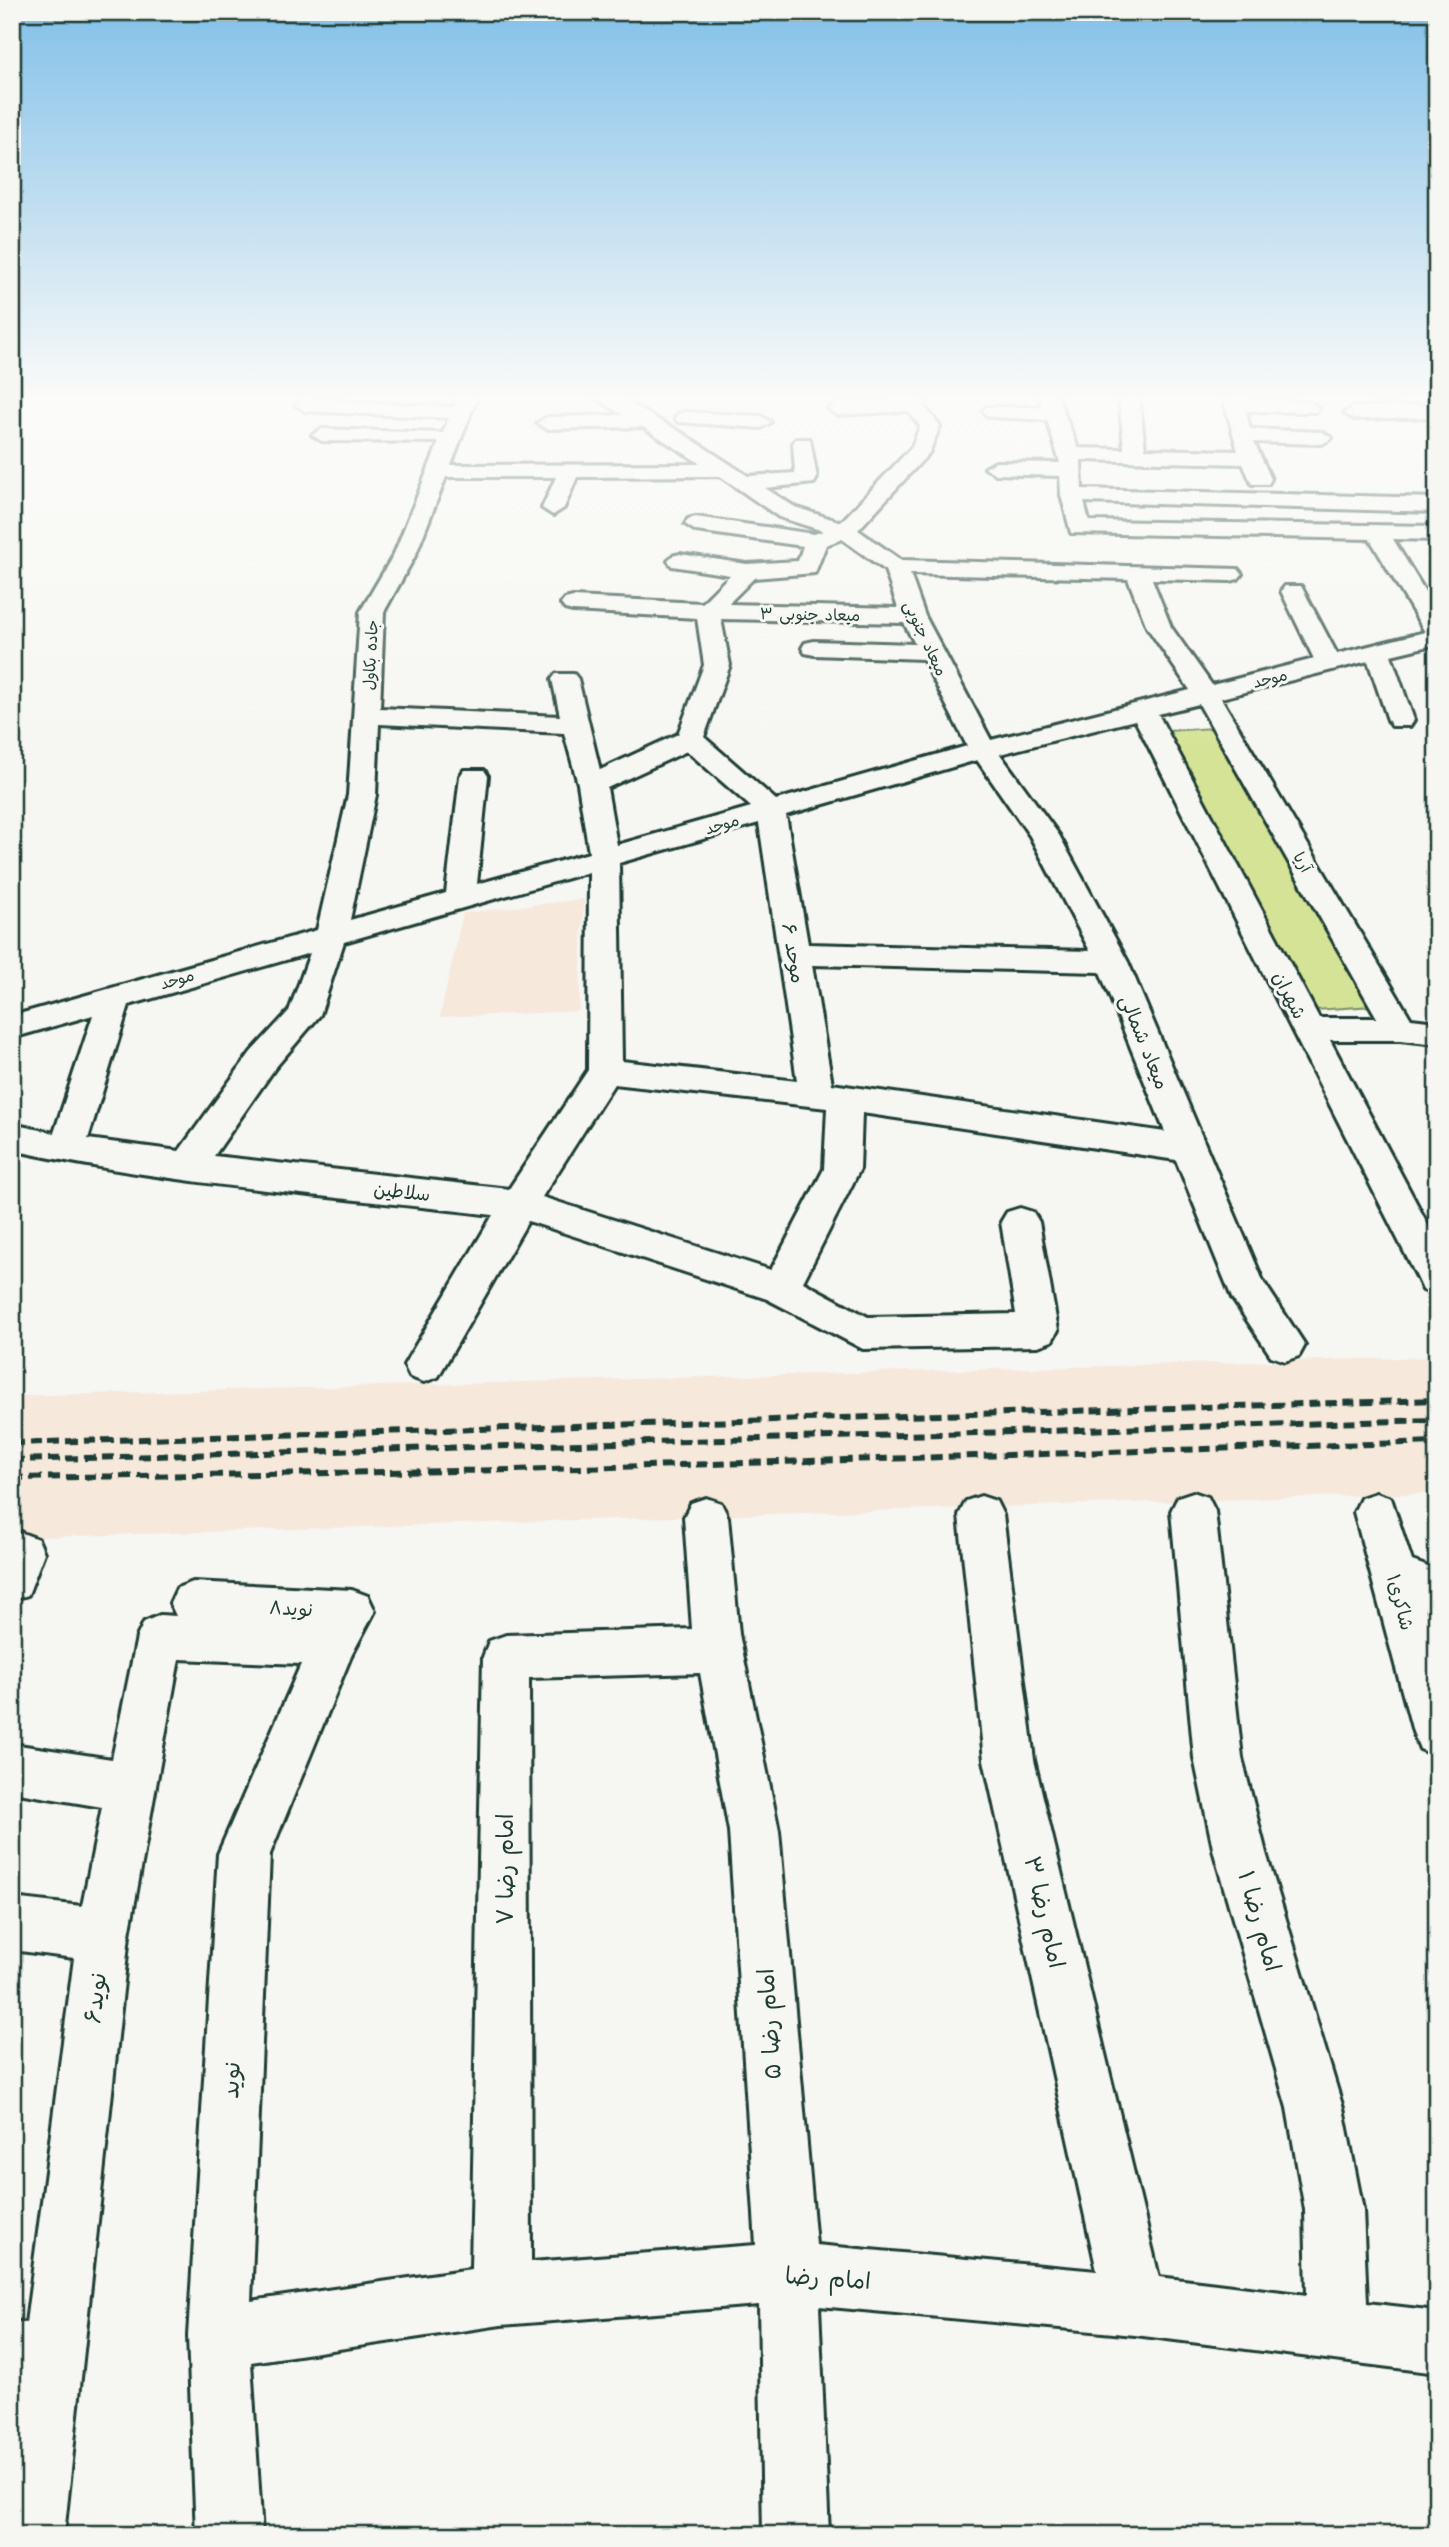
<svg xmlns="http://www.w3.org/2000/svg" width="1449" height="2547" font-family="Kalam,'Playpen Sans Arabic',sans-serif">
<rect width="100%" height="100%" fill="#f6f6f2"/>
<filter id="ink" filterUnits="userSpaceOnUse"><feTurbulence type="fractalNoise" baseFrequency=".0143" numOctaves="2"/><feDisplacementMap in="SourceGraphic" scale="14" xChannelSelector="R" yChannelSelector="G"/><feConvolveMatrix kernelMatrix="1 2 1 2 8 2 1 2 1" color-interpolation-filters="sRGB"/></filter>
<g filter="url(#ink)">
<!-- built -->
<g fill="#f6e8db">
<polygon points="584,899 579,1011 440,1017 463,913"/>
<polygon points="1437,1357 1437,1493 12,1538 12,1396"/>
</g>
<!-- green -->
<polygon fill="#d5e396" stroke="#7a9065" stroke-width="2" points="1214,728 1373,1006 1315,1010 1166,731"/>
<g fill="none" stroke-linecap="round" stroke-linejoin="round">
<!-- minor casing -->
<g stroke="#1f3d34" stroke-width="6">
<g id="minor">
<path d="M458 395H478L451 465 701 464 643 427 547 429 537 423 547 417 623 415 591 395H615L682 433 748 476 795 473 793 443 796 439H810L817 478 814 483 765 488 795 507 841 522 912 447 920 426 908 411 838 415 828 409 838 403 900 400 896 395H916L940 426 929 453 858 530 901 560 1238 569 1242 574 1238 579 1230 581 1152 579 1171 627 1212 685 1314 659 1281 591 1285 586H1301L1337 654 1425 632 1370 539 1071 533 1061 495 1060 476 996 474 985 468 996 462 1060 463 1047 420 993 417 986 415 983 411 986 407H1042L1037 395H1057L1078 448 1124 449 1119 395H1139L1145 449 1238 451 1222 395H1242L1243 399 1309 402 1319 408 1316 412 1246 411 1250 429 1322 432 1332 438 1322 444 1254 442 1271 479 1268 484H1252L1243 464 1081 460 1082 489 1437 498V512L1084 502 1089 521 1437 526V540L1393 539 1437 611V644L1391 655 1414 720 1410 726H1392L1388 720 1368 661 1221 698 1411 1019 1437 1022V1044L1400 1040H1330L1437 1242V1294L1423 1290 1418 1279 1135 720 1000 754 1059 835 1128 962 1263 1281 1305 1345 1299 1356 1285 1361 1271 1356 1232 1298 1176 1160 862 1113 860 1169 803 1282 868 1317 1016 1314 1001 1222 1007 1212 1020 1208 1033 1212 1039 1222 1058 1330 1052 1341 1038 1346 863 1349 767 1299 528 1221 438 1377 424 1382 410 1377 404 1365 493 1215C333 1196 170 1185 12 1150V1124L54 1133 93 1015 12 1038V1016L317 930 348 795 360 612 394 554 439 442 322 441 312 435 322 429 443 433 449 418 305 411 295 405 305 399 454 407ZM720 476 779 517 823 531 814 534 696 517 688 519 685 524 696 531 803 546 798 561 747 564 680 554 672 556 668 561 672 566 730 575 702 603 573 597 565 599 561 604 565 609 573 611 697 618 704 665 678 734 600 770 578 679 574 674H556L552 679 560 716 380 708 384 612 416 554 446 477H556L542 508 553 515 564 508 577 477ZM842 539 885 570 898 608 728 604 754 578 815 573 826 545ZM910 574 1128 579 1147 627 1190 690 991 740 925 616ZM721 619 904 623 915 644 814 641 805 643 802 648 805 653 814 655 923 659 967 746 776 800 704 737 730 665ZM1199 704 1377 1018H1319L1158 714ZM379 724 564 733 578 784 589 853 477 884 488 776 484 770H464L460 776 446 893 350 920 376 795ZM687 751 751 807 617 845 607 788ZM977 760 1030 836 1090 951 808 944 786 815ZM759 823 797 1081 622 1061 619 863ZM589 872 588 1070 509 1189 214 1156 275 1068 320 1015 344 942ZM310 953 289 1011 251 1052 179 1151 88 1139 129 1005ZM812 965 1100 972 1165 1132 832 1084ZM614 1084 827 1108 824 1169 771 1270 542 1197Z"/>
<polygon points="1437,405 1437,417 1354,419 1344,413 1354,407"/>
<polygon points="685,412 761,416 771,422 761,428 678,422 675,418 678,414"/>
<path d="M1193 1492 1208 1497 1215 1511 1242 1758 1266 1853 1343 2108 1363 2210 1367 2303 1437 2311V2373L1135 2335 819 2306 829 2535H763L759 2305 501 2325 251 2362 262 2535H196L188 2336 218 1854 301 1664 179 1659 129 1935 64 2535H12V2427L18 2384 12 2383V2321L26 2323 74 1958 12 1950V1898L82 1906 102 1807 12 1792V1744L112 1759 137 1637 144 1622 160 1615 176 1616 170 1603 177 1588 193 1582 352 1590 368 1596 375 1611 351 1656 270 1854 251 2301 471 2269 483 1657 489 1641 506 1635 692 1629 684 1517 691 1503 706 1498 721 1503 728 1517 739 1634 779 1831 816 2245 1097 2271 984 1760 959 1515 966 1501 981 1496 996 1501 1003 1515 1034 1760 1159 2277 1307 2295 1305 2210 1287 2108 1214 1853 1194 1758 1171 1511 1178 1497ZM700 1673 729 1831 756 2245 531 2262 529 1678Z"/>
<polygon points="1376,1493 1391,1498 1412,1561 1437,1570 1437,1612 1425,1607 1437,1647 1437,1756 1420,1749 1413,1732 1354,1512 1361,1498"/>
<polygon points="22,1533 38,1539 44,1553 28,1595 12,1600 12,1537"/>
</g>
</g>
<!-- minor -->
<use href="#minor" fill="#f6f6f2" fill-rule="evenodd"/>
<!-- rail -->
<g stroke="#1f3d34" stroke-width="6" stroke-dasharray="12 6" stroke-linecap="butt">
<polyline points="12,1443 1437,1400"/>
<polyline points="12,1460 1437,1420"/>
<polyline points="12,1478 515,1470 1437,1442"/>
</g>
</g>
</g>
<!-- sky -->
<linearGradient id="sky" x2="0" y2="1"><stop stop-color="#82c0e8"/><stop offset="0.53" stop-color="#fbfbf9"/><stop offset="1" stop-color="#fbfbf9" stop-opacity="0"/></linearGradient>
<rect width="1449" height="751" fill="url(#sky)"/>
<g text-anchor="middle" stroke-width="6" stroke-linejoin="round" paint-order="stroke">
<!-- far-street labels -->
<g font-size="16" fill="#1f3d34" stroke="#f6f6f2">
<text transform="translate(810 614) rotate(1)" y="6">میعاد جنوبی ۳</text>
<text transform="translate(926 638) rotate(65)" y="6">میعاد جنوبی</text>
<text transform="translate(370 655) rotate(-87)" y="6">جاده بکاول</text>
<text transform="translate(1270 678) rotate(-14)" y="6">موحد</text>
<text transform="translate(722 824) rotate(-16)" y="6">موحد</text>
<text transform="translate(1303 862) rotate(60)" y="6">آریا</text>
<text transform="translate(177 979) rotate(-16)" y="6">موحد</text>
</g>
<!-- street labels -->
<g font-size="19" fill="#1f3d34" stroke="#f6f6f2">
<text transform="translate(794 953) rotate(81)" y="7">موحد ۶</text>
<text transform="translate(1290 995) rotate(63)" y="7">شهران</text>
<text transform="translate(1145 1042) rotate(68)" y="7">میعاد شمالی</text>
<text transform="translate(402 1191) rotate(6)" y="7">سلاطین</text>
<text transform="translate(1401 1602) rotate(75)" y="7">شاکری۱</text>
<text transform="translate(291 1608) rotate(3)" y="7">نوید۸</text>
</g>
<!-- near-street labels -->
<g font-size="23" fill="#1f3d34" stroke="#f6f6f2">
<text transform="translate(505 1869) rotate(-90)" y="8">امام رضا ۷</text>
<text transform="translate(1045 1912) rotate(77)" y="8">امام رضا ۳</text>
<text transform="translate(1260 1921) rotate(74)" y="8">امام رضا ۱</text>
<text transform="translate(95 1998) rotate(-83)" y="8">نوید۶</text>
<text transform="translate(769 2024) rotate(-94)" y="8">امام رضا ۵</text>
<text transform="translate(231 2080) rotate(-87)" y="8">نوید</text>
<text transform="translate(828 2278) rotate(4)" y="8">امام رضا</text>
</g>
</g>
<!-- margin -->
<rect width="1449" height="2547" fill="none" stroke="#f6f6f2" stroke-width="42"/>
<rect x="21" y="21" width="1407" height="2505" fill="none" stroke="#1f3d34" stroke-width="2.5" filter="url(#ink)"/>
</svg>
